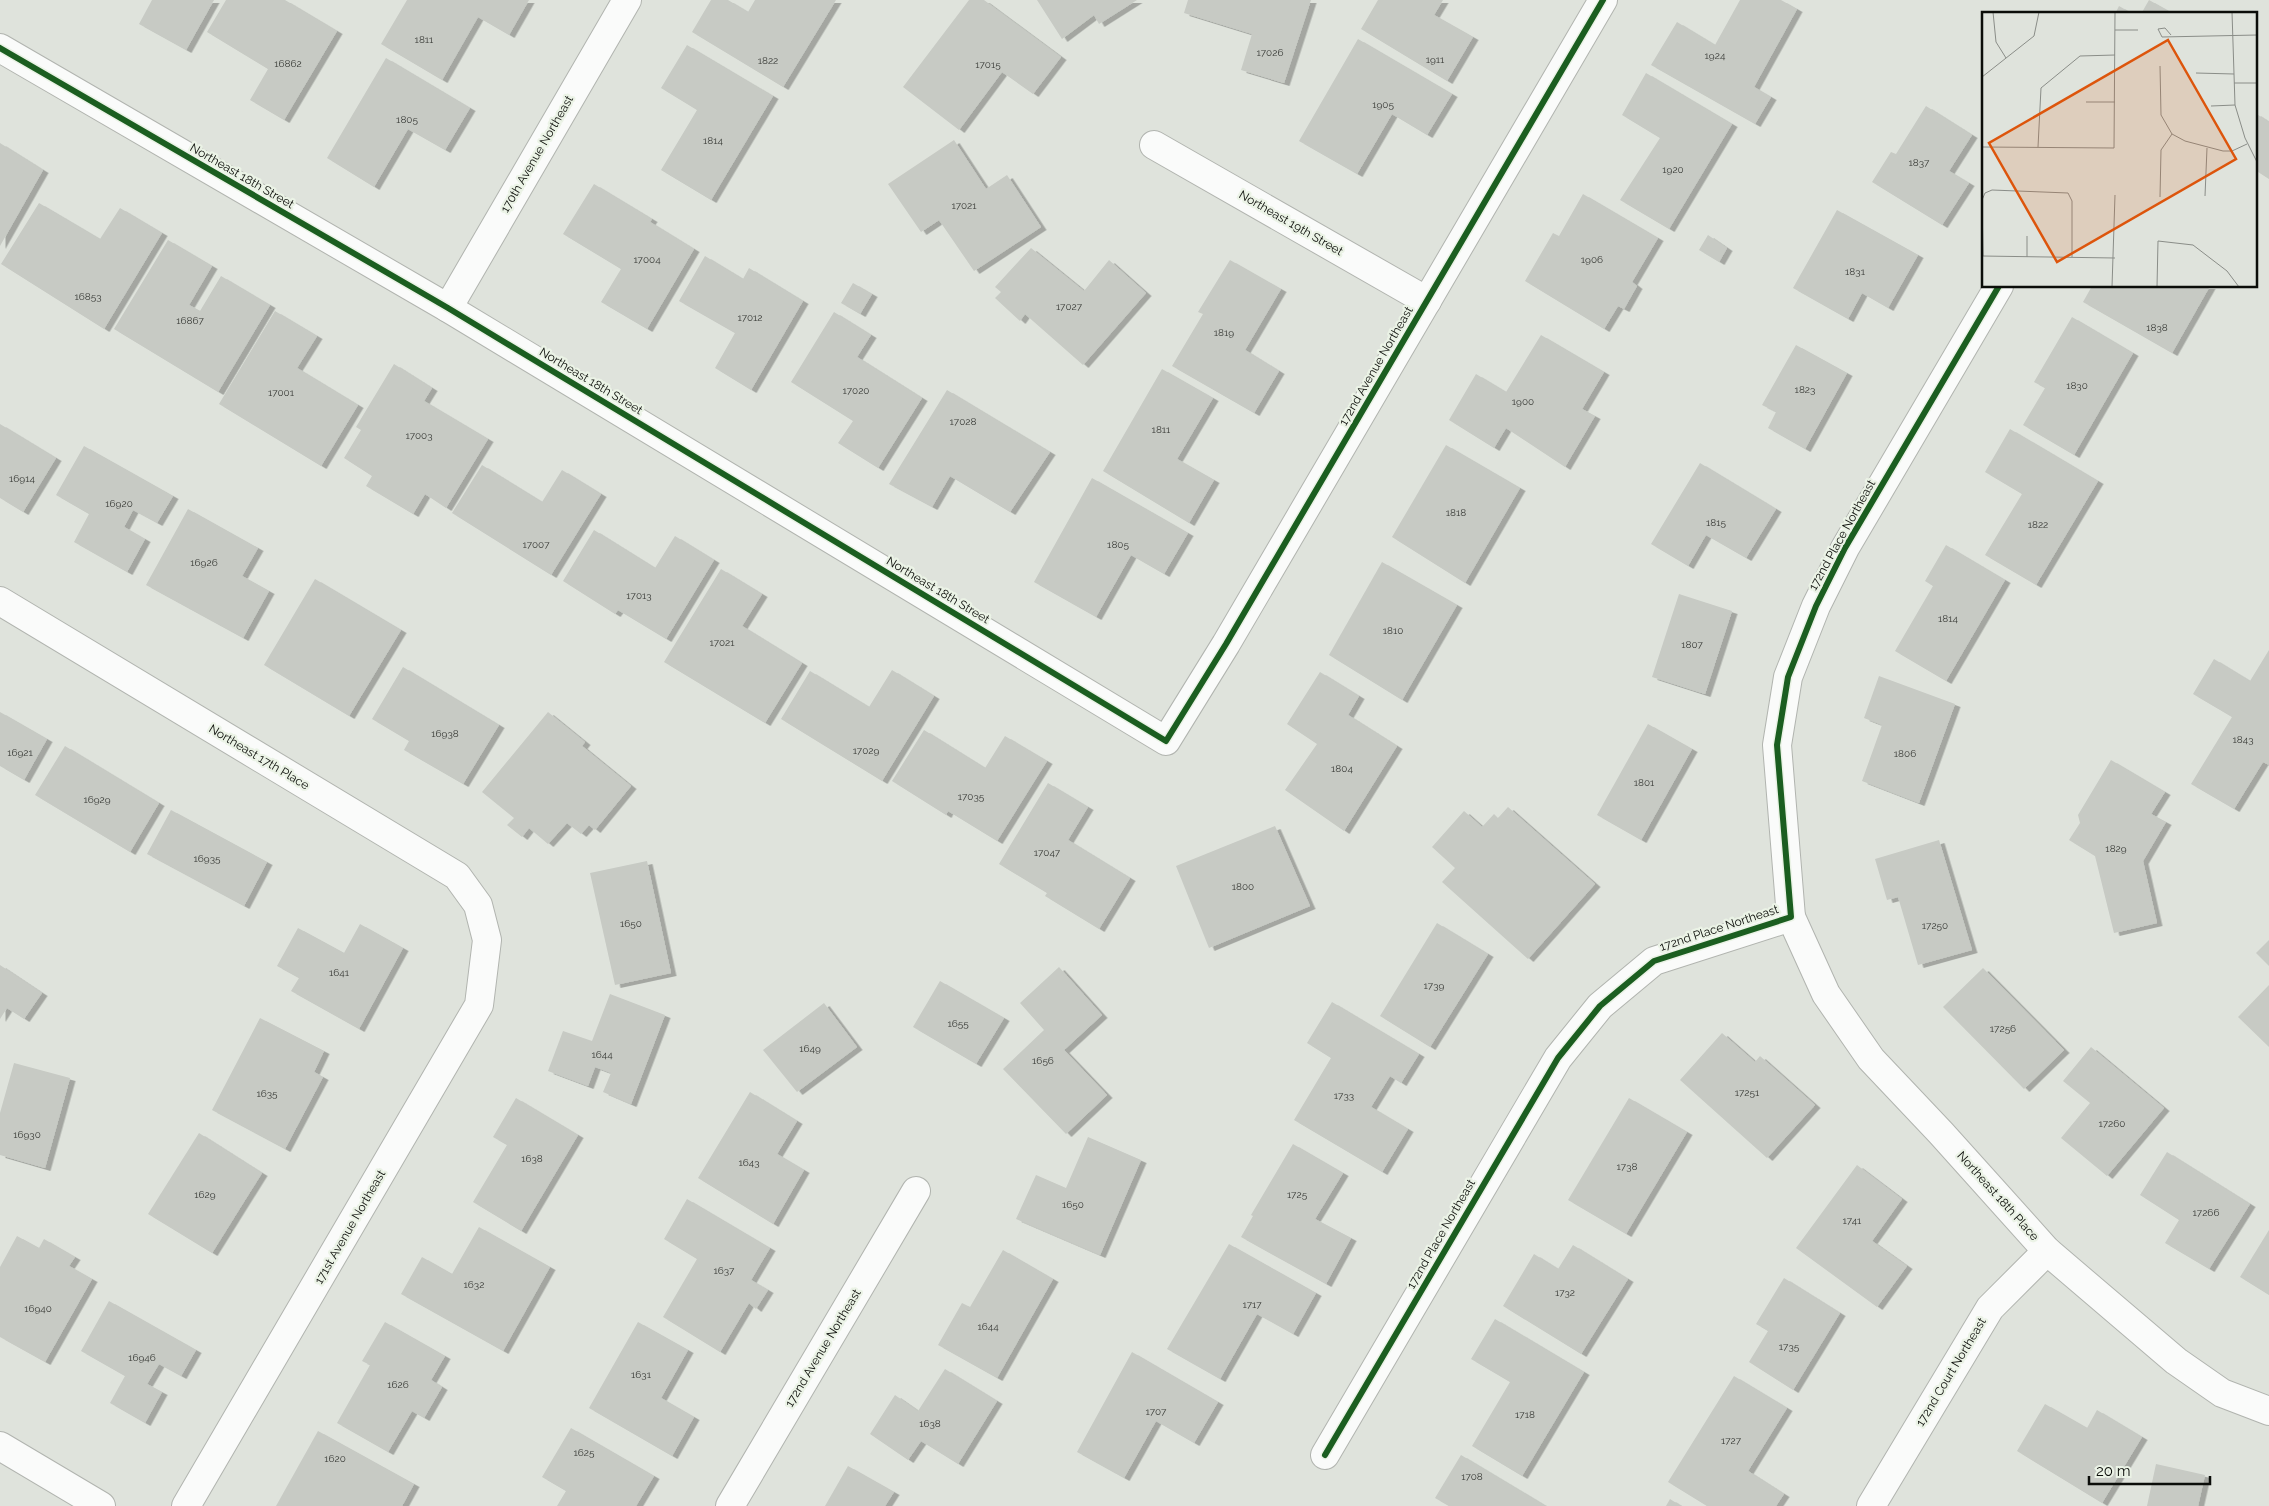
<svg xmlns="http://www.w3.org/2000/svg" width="2269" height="1506" font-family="Raleway,sans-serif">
<defs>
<filter id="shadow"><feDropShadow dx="5.5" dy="3" stdDeviation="0" flood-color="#0004"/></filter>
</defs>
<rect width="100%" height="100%" fill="#dfe3dc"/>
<!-- building -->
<g fill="#c7cac4" filter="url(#shadow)">
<polygon points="152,0 214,0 186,50 139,24"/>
<polygon points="226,0 285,0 337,31 284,120 250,100 268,69 207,32"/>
<polygon points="407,0 529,0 509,35 478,17 442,80 381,44"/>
<polygon points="711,0 728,0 748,12 755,0 836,0 783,87 692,32"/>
<polygon points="969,0 984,0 1061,57 1033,94 1002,72 959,130 903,87"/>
<polygon points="1037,0 1137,0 1099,24 1094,15 1062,39"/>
<polygon points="1188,0 1311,0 1284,83 1241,70 1252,34 1184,13"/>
<polygon points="1378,0 1443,0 1434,15 1473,37 1447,81 1361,29"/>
<polygon points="1740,0 1781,0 1797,9 1754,87 1771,97 1755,124 1651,65 1677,22 1715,45"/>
<polygon points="2149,0 2174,14 2141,14"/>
<polygon points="2119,6 2133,14 2115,14"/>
<polygon points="1358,39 1452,94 1427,135 1392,114 1357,174 1299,141"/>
<polygon points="687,45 773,96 711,200 661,170 697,110 661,88"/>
<polygon points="386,58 470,108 445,150 408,129 374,187 327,158"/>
<polygon points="1646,73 1732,124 1669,229 1620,200 1660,138 1622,115"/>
<polygon points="1926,106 1972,135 1949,171 1969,183 1942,225 1872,182 1891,152 1896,154"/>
<polygon points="2255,113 2269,122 2269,179 2255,170"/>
<polygon points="954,140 986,189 1007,175 1041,227 974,271 939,220 921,232 888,184"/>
<polygon points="0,143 43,170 0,246"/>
<polygon points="594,184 652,219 650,222 694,249 647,329 601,302 621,269 563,234"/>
<polygon points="1583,194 1658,238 1632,282 1637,286 1624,309 1618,306 1604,329 1525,281 1553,233 1559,236"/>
<polygon points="39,203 100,239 120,208 162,233 104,329 1,264"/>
<polygon points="1837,210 1918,255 1888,308 1862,293 1848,319 1793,288"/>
<polygon points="1708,235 1727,248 1719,262 1699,250"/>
<polygon points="168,240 212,266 189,305 200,311 221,276 270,305 218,392 114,329"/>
<polygon points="1031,248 1084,291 1109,260 1146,293 1083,365 1025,314 1020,321 995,298 1001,292 995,287"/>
<polygon points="705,256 743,279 749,268 803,301 751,390 715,368 735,333 679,301"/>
<polygon points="1230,260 1281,289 1245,350 1279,371 1254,413 1172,366 1203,314 1198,312"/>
<polygon points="853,283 872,294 860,314 841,303"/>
<polygon points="2092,286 2210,286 2172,353 2083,302"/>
<polygon points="275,311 317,336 297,368 358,405 321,466 219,404"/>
<polygon points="834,312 871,335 857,357 922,398 878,468 838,443 853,421 791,382"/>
<polygon points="2072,317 2133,353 2074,455 2023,425 2045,388 2034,382"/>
<polygon points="1541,335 1604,372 1582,409 1595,416 1565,467 1506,428 1494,448 1449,420 1476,374 1506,392"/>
<polygon points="1796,345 1847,373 1805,449 1768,428 1776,412 1762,405"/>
<polygon points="394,364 432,388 424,401 488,439 446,508 425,494 413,514 366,486 372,476 344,458 361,430 356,427"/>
<polygon points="1162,369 1213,398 1177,459 1214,480 1189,523 1103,471"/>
<polygon points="947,390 1050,452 1010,512 950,476 932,507 889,484"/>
<polygon points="0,424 56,458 23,512 0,498"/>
<polygon points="2010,429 2098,481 2036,585 1985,555 2022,494 1985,472"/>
<polygon points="1446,445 1520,488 1465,583 1392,537"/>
<polygon points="84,446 173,496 157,523 133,510 124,527 145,539 127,572 74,542 89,514 56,495"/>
<polygon points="1700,463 1776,509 1746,558 1706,535 1688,566 1651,544"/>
<polygon points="482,465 542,502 562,470 601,494 551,575 452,513"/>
<polygon points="1092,478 1188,533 1164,574 1131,555 1096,617 1034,582"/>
<polygon points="188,509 258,548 242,576 269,591 243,638 146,585"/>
<polygon points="594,530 655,568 675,536 714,560 666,639 618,610 615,614 563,581"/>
<polygon points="1946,545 2005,580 1946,681 1895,651 1933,586 1925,581"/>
<polygon points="1382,562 1457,605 1402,700 1329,655"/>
<polygon points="721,569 762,594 742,626 802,663 765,723 664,662"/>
<polygon points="315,579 401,630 349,716 264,665"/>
<polygon points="1679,594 1732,611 1705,694 1652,677"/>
<polygon points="2269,650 2269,765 2263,762 2234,809 2191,784 2232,717 2193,694 2214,659 2250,681"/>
<polygon points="403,667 499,725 463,784 404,750 409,741 372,719"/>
<polygon points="892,670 934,696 882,781 781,719 810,671 869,707"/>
<polygon points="1320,672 1359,696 1348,715 1397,746 1344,831 1285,790 1317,744 1287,724"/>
<polygon points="1879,676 1955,704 1919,803 1862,781 1882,725 1864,718"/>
<polygon points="0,712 47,739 24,780 0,766"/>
<polygon points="548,712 585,742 582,746 631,786 595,830 589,825 581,834 567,823 548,844 529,828 522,837 507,825 514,818 482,792"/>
<polygon points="1648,724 1692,749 1641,840 1597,815"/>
<polygon points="924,730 985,768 1005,736 1047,761 997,841 948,811 946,815 892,781"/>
<polygon points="65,746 159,803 130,852 35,795"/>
<polygon points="2111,760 2165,792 2151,814 2166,822 2143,861 2157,923 2114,933 2095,856 2069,840 2080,823 2078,815"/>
<polygon points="1048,783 1088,807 1068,840 1130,878 1099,929 1045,896 1047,893 999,864"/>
<polygon points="1508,807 1595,884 1528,959 1442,882 1455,868 1432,847 1464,811 1482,827 1494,814 1498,818"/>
<polygon points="171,810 267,862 244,906 147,854"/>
<polygon points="1275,826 1310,906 1209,948 1176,866"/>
<polygon points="1939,840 1972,950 1918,965 1898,897 1887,900 1875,859"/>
<polygon points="647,861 671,973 615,985 590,873"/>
<polygon points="1437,923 1488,954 1430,1047 1380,1016"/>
<polygon points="360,924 403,948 359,1029 291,991 299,978 277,966 298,928 344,953"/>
<polygon points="2269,940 2269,966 2256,953"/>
<polygon points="0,965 42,993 24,1019 7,1008 0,1019"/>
<polygon points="1059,967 1102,1015 1064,1050 1107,1095 1066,1134 1003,1069 1044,1030 1020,1003"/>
<polygon points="1983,968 2064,1050 2024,1089 1943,1007"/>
<polygon points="940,981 1004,1018 976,1064 913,1027"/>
<polygon points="2269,985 2269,1047 2238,1017"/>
<polygon points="610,994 665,1015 631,1104 603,1092 611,1073 595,1067 588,1086 548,1071 563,1031 592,1041"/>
<polygon points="1332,1002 1419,1054 1401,1083 1390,1076 1371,1107 1408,1129 1382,1172 1294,1120 1331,1058 1307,1043"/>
<polygon points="824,1003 857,1047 797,1092 763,1050"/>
<polygon points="260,1018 324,1051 314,1072 323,1077 285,1149 212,1110"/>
<polygon points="1722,1033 1755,1062 1760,1056 1815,1105 1767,1158 1680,1080"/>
<polygon points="2091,1047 2164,1108 2107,1176 2061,1138 2090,1103 2063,1081"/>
<polygon points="14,1063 70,1078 45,1168 0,1155 0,1113"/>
<polygon points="750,1092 797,1121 777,1154 804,1170 773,1224 698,1178"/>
<polygon points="516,1098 578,1135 521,1231 473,1202 507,1145 493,1137"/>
<polygon points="1629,1098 1687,1132 1626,1234 1568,1200"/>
<polygon points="199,1133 262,1173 212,1253 148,1214"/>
<polygon points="1088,1137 1141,1160 1100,1255 1016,1219 1036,1175 1066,1188"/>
<polygon points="1293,1144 1343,1173 1315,1219 1351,1238 1326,1284 1241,1237 1253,1216 1251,1215"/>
<polygon points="2167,1152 2250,1204 2209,1269 2165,1243 2179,1220 2140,1195"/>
<polygon points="1857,1165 1902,1199 1872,1241 1907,1266 1877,1307 1796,1248"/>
<polygon points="687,1199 770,1248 751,1280 768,1290 756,1309 749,1303 720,1352 663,1317 697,1259 664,1239"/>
<polygon points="479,1227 550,1267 503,1351 401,1294 422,1257 452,1274"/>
<polygon points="2269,1230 2269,1295 2240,1277"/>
<polygon points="17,1236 39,1248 44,1239 75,1257 69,1266 92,1279 45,1362 0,1337 0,1267"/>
<polygon points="1229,1244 1316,1293 1293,1334 1257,1314 1220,1379 1167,1349"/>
<polygon points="1573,1245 1628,1279 1581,1354 1503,1306 1534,1254 1558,1269"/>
<polygon points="1003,1250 1053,1279 997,1378 938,1345 962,1303 970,1307"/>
<polygon points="1784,1278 1840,1313 1793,1390 1749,1362 1768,1331 1756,1324"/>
<polygon points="109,1301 196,1350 181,1376 159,1364 147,1384 162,1392 145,1423 110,1403 125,1376 81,1351"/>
<polygon points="1495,1319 1584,1372 1522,1476 1472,1446 1510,1382 1471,1359"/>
<polygon points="385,1322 445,1356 431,1380 442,1387 424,1418 412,1411 388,1452 337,1423 370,1365 362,1361"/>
<polygon points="638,1322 688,1350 661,1398 694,1417 672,1456 589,1408"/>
<polygon points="1132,1352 1218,1402 1194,1443 1156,1421 1124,1478 1077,1452"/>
<polygon points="945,1369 997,1401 958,1464 921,1441 908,1460 870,1434 895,1395 918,1411"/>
<polygon points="1734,1376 1787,1408 1748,1471 1784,1494 1776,1506 1707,1506 1668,1482"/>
<polygon points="2045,1404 2087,1428 2097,1410 2142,1437 2102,1503 2017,1451"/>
<polygon points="571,1428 654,1476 636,1506 557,1506 566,1491 542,1477"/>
<polygon points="318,1431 414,1484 402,1506 276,1506"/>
<polygon points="1461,1455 1546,1506 1449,1506 1435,1498"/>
<polygon points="2156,1464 2205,1475 2198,1506 2147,1506"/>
<polygon points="848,1466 894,1492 885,1506 825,1506"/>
<polygon points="1670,1499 1681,1506 1666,1506"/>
</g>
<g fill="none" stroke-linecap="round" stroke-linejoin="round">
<!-- minor casing -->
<g stroke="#b1b4af" stroke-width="30">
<g id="minor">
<polyline points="0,48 448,308 1166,741 1226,644 1603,0"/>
<polyline points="1154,145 1427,301"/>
<polyline points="448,308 627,0"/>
<polyline points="0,601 457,876 478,905 487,940 479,1005 186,1506"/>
<polyline points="1791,917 1826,994 1871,1059 1941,1133 2047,1251 2176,1361 2222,1393 2269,1411"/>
<polyline points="0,1446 101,1506"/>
<polyline points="1325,1455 1558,1058 1600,1006 1654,961 1791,917 1777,745 1788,677 1816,606 1845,548 1999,286"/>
<polyline points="730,1506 916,1191"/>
<polyline points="1871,1506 1990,1308 2047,1251"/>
</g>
</g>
<!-- minor -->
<use href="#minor" stroke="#fafbfa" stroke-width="28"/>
<!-- cycleway casing -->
<g stroke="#ebf3e6" stroke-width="9">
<g id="cycleway">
<polyline points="0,48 448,308 1166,741 1226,644 1603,0"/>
<polyline points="1325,1455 1558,1058 1600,1006 1654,961 1791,917 1777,745 1788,677 1816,606 1845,548 1999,286"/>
</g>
</g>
<!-- cycleway -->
<use href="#cycleway" stroke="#1b5e20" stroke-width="6"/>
</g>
<g text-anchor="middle" stroke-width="4.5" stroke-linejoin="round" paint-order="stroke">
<!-- number labels -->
<g font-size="10" fill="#3a3c38">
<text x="424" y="43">1811</text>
<text x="1270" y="56">17026</text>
<text x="1715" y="59">1924</text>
<text x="1435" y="63">1911</text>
<text x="768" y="64">1822</text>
<text x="288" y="67">16862</text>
<text x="988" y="68">17015</text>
<text x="1383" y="108">1905</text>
<text x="407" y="123">1805</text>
<text x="713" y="144">1814</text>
<text x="1919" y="166">1837</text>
<text x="1673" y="173">1920</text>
<text x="964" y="209">17021</text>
<text x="647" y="263">17004</text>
<text x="1592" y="263">1906</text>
<text x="1855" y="275">1831</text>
<text x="88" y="300">16853</text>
<text x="1069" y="310">17027</text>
<text x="750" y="321">17012</text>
<text x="190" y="324">16867</text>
<text x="2157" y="331">1838</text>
<text x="1224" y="336">1819</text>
<text x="2077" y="389">1830</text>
<text x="1805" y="393">1823</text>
<text x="856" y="394">17020</text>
<text x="281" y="396">17001</text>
<text x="1523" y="405">1900</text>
<text x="963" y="425">17028</text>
<text x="1161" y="433">1811</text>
<text x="419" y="439">17003</text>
<text x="22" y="482">16914</text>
<text x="119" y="507">16920</text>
<text x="1456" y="516">1818</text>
<text x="1716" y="526">1815</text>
<text x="2038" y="528">1822</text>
<text x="536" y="548">17007</text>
<text x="1118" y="548">1805</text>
<text x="204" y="566">16926</text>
<text x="639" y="599">17013</text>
<text x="1948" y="622">1814</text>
<text x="1393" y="634">1810</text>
<text x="722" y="646">17021</text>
<text x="1692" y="648">1807</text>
<text x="445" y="737">16938</text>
<text x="2243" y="743">1843</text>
<text x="866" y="754">17029</text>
<text x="20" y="756">16921</text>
<text x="1905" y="757">1806</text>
<text x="1342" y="772">1804</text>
<text x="1644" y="786">1801</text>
<text x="971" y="800">17035</text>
<text x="97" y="803">16929</text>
<text x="2116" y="852">1829</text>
<text x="1047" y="856">17047</text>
<text x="207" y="862">16935</text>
<text x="1243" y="890">1800</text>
<text x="631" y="927">1650</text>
<text x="1935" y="929">17250</text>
<text x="339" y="976">1641</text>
<text x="1434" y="989">1739</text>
<text x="958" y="1027">1655</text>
<text x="2003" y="1032">17256</text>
<text x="810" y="1052">1649</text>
<text x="602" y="1058">1644</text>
<text x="1043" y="1064">1656</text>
<text x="1747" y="1096">17251</text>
<text x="267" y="1097">1635</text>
<text x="1344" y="1099">1733</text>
<text x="2112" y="1127">17260</text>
<text x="27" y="1138">16930</text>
<text x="532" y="1162">1638</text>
<text x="749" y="1166">1643</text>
<text x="1627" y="1170">1738</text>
<text x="205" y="1198">1629</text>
<text x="1297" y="1198">1725</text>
<text x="1073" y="1208">1650</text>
<text x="2206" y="1216">17266</text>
<text x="1852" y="1224">1741</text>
<text x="724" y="1274">1637</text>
<text x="474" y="1288">1632</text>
<text x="1565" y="1296">1732</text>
<text x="1252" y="1308">1717</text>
<text x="38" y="1312">16940</text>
<text x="988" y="1330">1644</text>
<text x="1789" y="1350">1735</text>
<text x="142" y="1361">16946</text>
<text x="641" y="1378">1631</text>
<text x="398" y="1388">1626</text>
<text x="1156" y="1415">1707</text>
<text x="1525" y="1418">1718</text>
<text x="930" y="1427">1638</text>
<text x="1731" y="1444">1727</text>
<text x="584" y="1456">1625</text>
<text x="335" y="1462">1620</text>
<text x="1472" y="1480">1708</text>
</g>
<!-- street labels -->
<g font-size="12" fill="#0b0d09" stroke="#ebf3e6">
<text transform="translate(537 154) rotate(-60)" y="4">170th Avenue Northeast</text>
<text transform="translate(242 176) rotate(30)" y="4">Northeast 18th Street</text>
<text transform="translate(1291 223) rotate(30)" y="4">Northeast 19th Street</text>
<text transform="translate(1376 366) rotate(-60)" y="4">172nd Avenue Northeast</text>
<text transform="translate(591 381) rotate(31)" y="4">Northeast 18th Street</text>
<text transform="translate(1842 535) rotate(-61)" y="4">172nd Place Northeast</text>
<text transform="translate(938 590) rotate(31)" y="4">Northeast 18th Street</text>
<text transform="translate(259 757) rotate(31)" y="4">Northeast 17th Place</text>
<text transform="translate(1719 928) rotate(-18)" y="4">172nd Place Northeast</text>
<text transform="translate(1998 1196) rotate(48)" y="4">Northeast 18th Place</text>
<text transform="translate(350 1227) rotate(-60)" y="4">171st Avenue Northeast</text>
<text transform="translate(1441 1234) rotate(-60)" y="4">172nd Place Northeast</text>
<text transform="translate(823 1348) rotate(-59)" y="4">172nd Avenue Northeast</text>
<text transform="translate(1951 1372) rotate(-59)" y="4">172nd Court Northeast</text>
</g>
</g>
<!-- overview -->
<g transform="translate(1982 12)">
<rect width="275" height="275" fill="#dfe3dc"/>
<path fill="none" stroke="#8a8d88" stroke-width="1" d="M11 0 14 30 24 46M250 0 253 93 263 126 275 150M133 18H156M189 23 183 16 176 17 180 25 275 23M178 54 179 103 190 122 179 138 178 185M214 61 252 62M0 65 52 24 57 0M252 71H275M104 90H133M229 94 253 93M190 122 203 129 241 139H250L265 132M0 135 132 136 133 0M56 135 59 76 98 44 133 43M223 184 225 136M45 224V245M0 244 133 246M1 244 0 188 3 181 10 178 86 181 90 189V245M130 275 133 183M175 275 176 229 211 233 245 259 257 275"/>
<path fill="#dd550c" fill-opacity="0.15" stroke="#dd550c" stroke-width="2.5" d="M186 28 254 147 75 250 7 131Z"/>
<rect width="275" height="275" fill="none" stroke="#0b0d09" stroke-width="2.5"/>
</g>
<!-- scale -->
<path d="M2089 1476v8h121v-8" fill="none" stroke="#0b0d09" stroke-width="2.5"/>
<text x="2096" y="1476" font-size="15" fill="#0b0d09" stroke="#ebf3e6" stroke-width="4" paint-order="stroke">20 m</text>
</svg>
